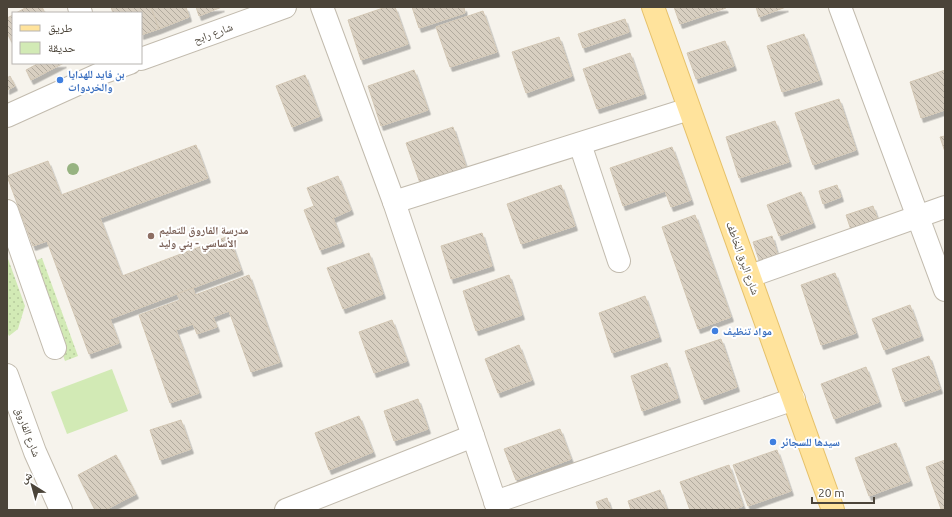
<svg xmlns="http://www.w3.org/2000/svg" width="952" height="517" font-family="Ubuntu,'Noto Naskh Arabic',sans-serif">
<defs>
<pattern id="grass-dots" width="8" height="8" patternUnits="userSpaceOnUse"><rect width="8" height="8" fill="#d2eab5"/><path d="M2 2h.1M6 6h.1" fill="none" stroke="#b6ca9c" stroke-width="1.8" stroke-linecap="round"/></pattern>
<pattern id="building-back-hatch" width="6" height="6" patternUnits="userSpaceOnUse"><rect width="6" height="6" fill="#d8cfc1"/><path d="M-1 5l2 2M0 0l6 6M5-1l2 2" fill="none" stroke="#b1aa9e"/></pattern>
<filter id="shadow"><feDropShadow dx="2.5" dy="4.5" stdDeviation="0" flood-color="#0004"/></filter>
</defs>
<rect width="100%" height="100%" fill="#f6f3ec"/>
<!-- grass -->
<g fill="url(#grass-dots)">
<polygon points="7,256 25,306 18,329 9,336 7,332"/>
<polygon points="42,258 78,356 65,361 30,263"/>
</g>
<!-- park -->
<polygon fill="#d2eab5" points="112,369 128,411 67,434 51,392"/>
<!-- building -->
<g fill="url(#building-back-hatch)" stroke="#d3c7b4" filter="url(#shadow)">
<polygon points="27,7 42,7 45,13 16,13"/>
<polygon points="111,7 151,7 159,29 141,35 141,13 113,13"/>
<polygon points="151,7 186,7 189,17 159,29"/>
<polygon points="196,7 222,7 199,16"/>
<polygon points="386,7 395,7 408,44 361,60 348,20"/>
<polygon points="412,7 464,7 465,13 419,28"/>
<polygon points="674,7 725,7 726,8 680,24"/>
<polygon points="756,7 786,7 759,17"/>
<polygon points="483,11 497,52 450,67 436,27"/>
<polygon points="13,15 13,44 7,33 7,18"/>
<polygon points="625,19 629,32 583,48 578,34"/>
<polygon points="804,34 820,80 782,92 767,46"/>
<polygon points="559,37 572,76 526,93 512,52"/>
<polygon points="725,41 734,66 696,79 687,53"/>
<polygon points="630,53 644,94 597,109 583,69"/>
<polygon points="39,63 64,63 31,80 26,70"/>
<polygon points="414,70 428,110 381,126 368,86"/>
<polygon points="945,70 945,110 921,118 910,82"/>
<polygon points="305,75 320,116 292,127 276,86"/>
<polygon points="10,76 15,86 7,90 7,78"/>
<polygon points="839,99 856,150 813,165 795,113"/>
<polygon points="775,121 789,162 739,178 726,137"/>
<polygon points="453,127 466,167 420,183 406,143"/>
<polygon points="945,136 945,152 940,137"/>
<polygon points="196,145 208,178 100,218 122,276 229,236 241,270 110,319 119,343 89,354 47,241 33,246 7,176 48,161 61,195"/>
<polygon points="672,147 691,200 671,207 665,191 623,206 610,168"/>
<polygon points="338,176 351,210 333,218 342,242 320,250 304,210 314,206 307,188"/>
<polygon points="561,185 575,226 521,244 507,204"/>
<polygon points="837,185 841,197 823,204 819,191"/>
<polygon points="801,192 813,223 779,236 767,205"/>
<polygon points="873,206 880,227 853,236 846,215"/>
<polygon points="695,215 731,317 698,329 662,227"/>
<polygon points="482,233 492,266 451,279 441,246"/>
<polygon points="772,236 778,257 760,263 753,242"/>
<polygon points="369,253 383,294 343,309 327,268"/>
<polygon points="835,273 856,333 821,345 801,285"/>
<polygon points="249,275 280,362 251,372 229,311 213,317 217,327 197,334 193,324 176,330 199,393 170,403 139,315 180,300 177,294 193,288 195,295"/>
<polygon points="509,275 522,315 476,331 463,291"/>
<polygon points="645,296 659,337 612,353 599,313"/>
<polygon points="910,305 921,336 884,350 872,319"/>
<polygon points="392,320 407,361 374,373 359,332"/>
<polygon points="721,339 737,387 702,400 685,351"/>
<polygon points="519,345 532,380 498,393 485,359"/>
<polygon points="929,356 940,389 903,402 892,369"/>
<polygon points="667,363 678,398 642,411 631,376"/>
<polygon points="866,367 879,402 834,419 821,384"/>
<polygon points="418,399 428,429 394,441 384,411"/>
<polygon points="359,416 373,452 329,470 315,433"/>
<polygon points="181,420 191,449 160,460 150,430"/>
<polygon points="560,429 571,459 516,480 504,449"/>
<polygon points="896,443 910,481 869,496 855,458"/>
<polygon points="777,450 791,491 748,506 733,465"/>
<polygon points="116,455 136,494 105,510 95,510 78,475"/>
<polygon points="945,460 945,508 941,509 926,467"/>
<polygon points="729,465 743,506 733,510 690,510 680,482"/>
<polygon points="660,490 667,510 631,510 628,501"/>
<polygon points="607,498 611,510 599,510 596,502"/>
</g>
<g fill="none" stroke-linecap="round" stroke-linejoin="round">
<!-- minor casing -->
<g stroke="#c2bbae" stroke-width="24">
<g id="minor">
<polyline points="79,7 81,13"/>
<polyline points="322,7 394,202 498,510"/>
<polyline points="840,7 945,290"/>
<polyline points="141,59 285,7"/>
<polyline points="7,116 102,73 130,63"/>
<polyline points="580,144 619,261"/>
<polyline points="394,202 689,109"/>
<polyline points="7,211 55,348"/>
<polyline points="750,276 945,207"/>
<polyline points="7,375 35,452 61,510"/>
<polyline points="495,502 794,399"/>
<polyline points="286,510 473,436"/>
</g>
</g>
<!-- major casing -->
<g stroke="#e6c16a" stroke-width="24">
<polyline id="major" points="653,7 833,510"/>
</g>
<!-- minor -->
<use href="#minor" stroke="#fff" stroke-width="22"/>
<!-- major -->
<use href="#major" stroke="#ffe39c" stroke-width="22"/>
</g>
<!-- trees -->
<circle fill="#97b381" cx="73" cy="169" r="6"/>
<!-- markers -->
<g fill="#3f7fe0" stroke="#fff" stroke-width="1.5">
<circle cx="60" cy="80" r="4"/>
<circle cx="715" cy="331" r="4"/>
<circle cx="773" cy="442" r="4"/>
</g>
<circle fill="#8d6e63" stroke="#fff" stroke-width="1.5" cx="151" cy="236" r="4"/>
<g text-anchor="middle" stroke-width="4" stroke-linejoin="round" paint-order="stroke">
<!-- street labels -->
<g font-size="11" fill="#4b4439" stroke="#fff">
<text transform="translate(213 33) rotate(-20)" y="4">شارع رابح</text>
<text transform="translate(743 258) rotate(70)" y="4">شارع البرق الخاطف</text>
<text transform="translate(28 432) rotate(69)" y="4">شارع الفاروق</text>
</g>
<!-- shop labels -->
<g font-size="11" font-weight="bold" fill="#366cbe" stroke="#fff" text-anchor="start">
<text x="68" y="78">بن فايد للهدايا<tspan x="68" dy="13">والخردوات</tspan></text>
<text x="723" y="335">مواد تنظيف</text>
<text x="781" y="446">سيدها للسجائر</text>
</g>
<!-- education labels -->
<g font-size="11" font-weight="bold" fill="#785e54" stroke="#fff" text-anchor="start">
<text x="159" y="234">مدرسة الفاروق للتعليم<tspan x="159" dy="13">الأساسي - بني وليد</tspan></text>
</g>
</g>
<!-- border -->
<rect width="952" height="517" fill="none" stroke="#4b4439" stroke-width="16"/>
<!-- legend -->
<rect x="12" y="12" width="130" height="52" fill="#ffffff" stroke="#b7b4b0"/>
<rect x="20" y="25" width="20" height="6" fill="#ffe39c" stroke="#b7b4b0"/>
<text x="48" y="32" font-size="12" fill="#4b4439">طريق</text>
<rect x="20" y="42" width="20" height="12" fill="#d2eab5" stroke="#b7b4b0"/>
<text x="48" y="52" font-size="12" fill="#4b4439">حديقة</text>
<!-- north arrow -->
<g transform="translate(32 485) rotate(323)" stroke="#ffffff" stroke-width="3" paint-order="stroke">
<path d="M0-3L7 15L0 10L-7 15Z" fill="#4b4439"/>
<text y="-6" font-size="11" font-weight="bold" text-anchor="middle" fill="#4b4439">ش</text>
</g>
<!-- scale -->
<path d="M812 497v6h62v-6" fill="none" stroke="#4b4439" stroke-width="2"/>
<text x="818" y="497" font-size="12" fill="#4b4439" stroke="#ffffff" stroke-width="3" paint-order="stroke">20 m</text>
</svg>
